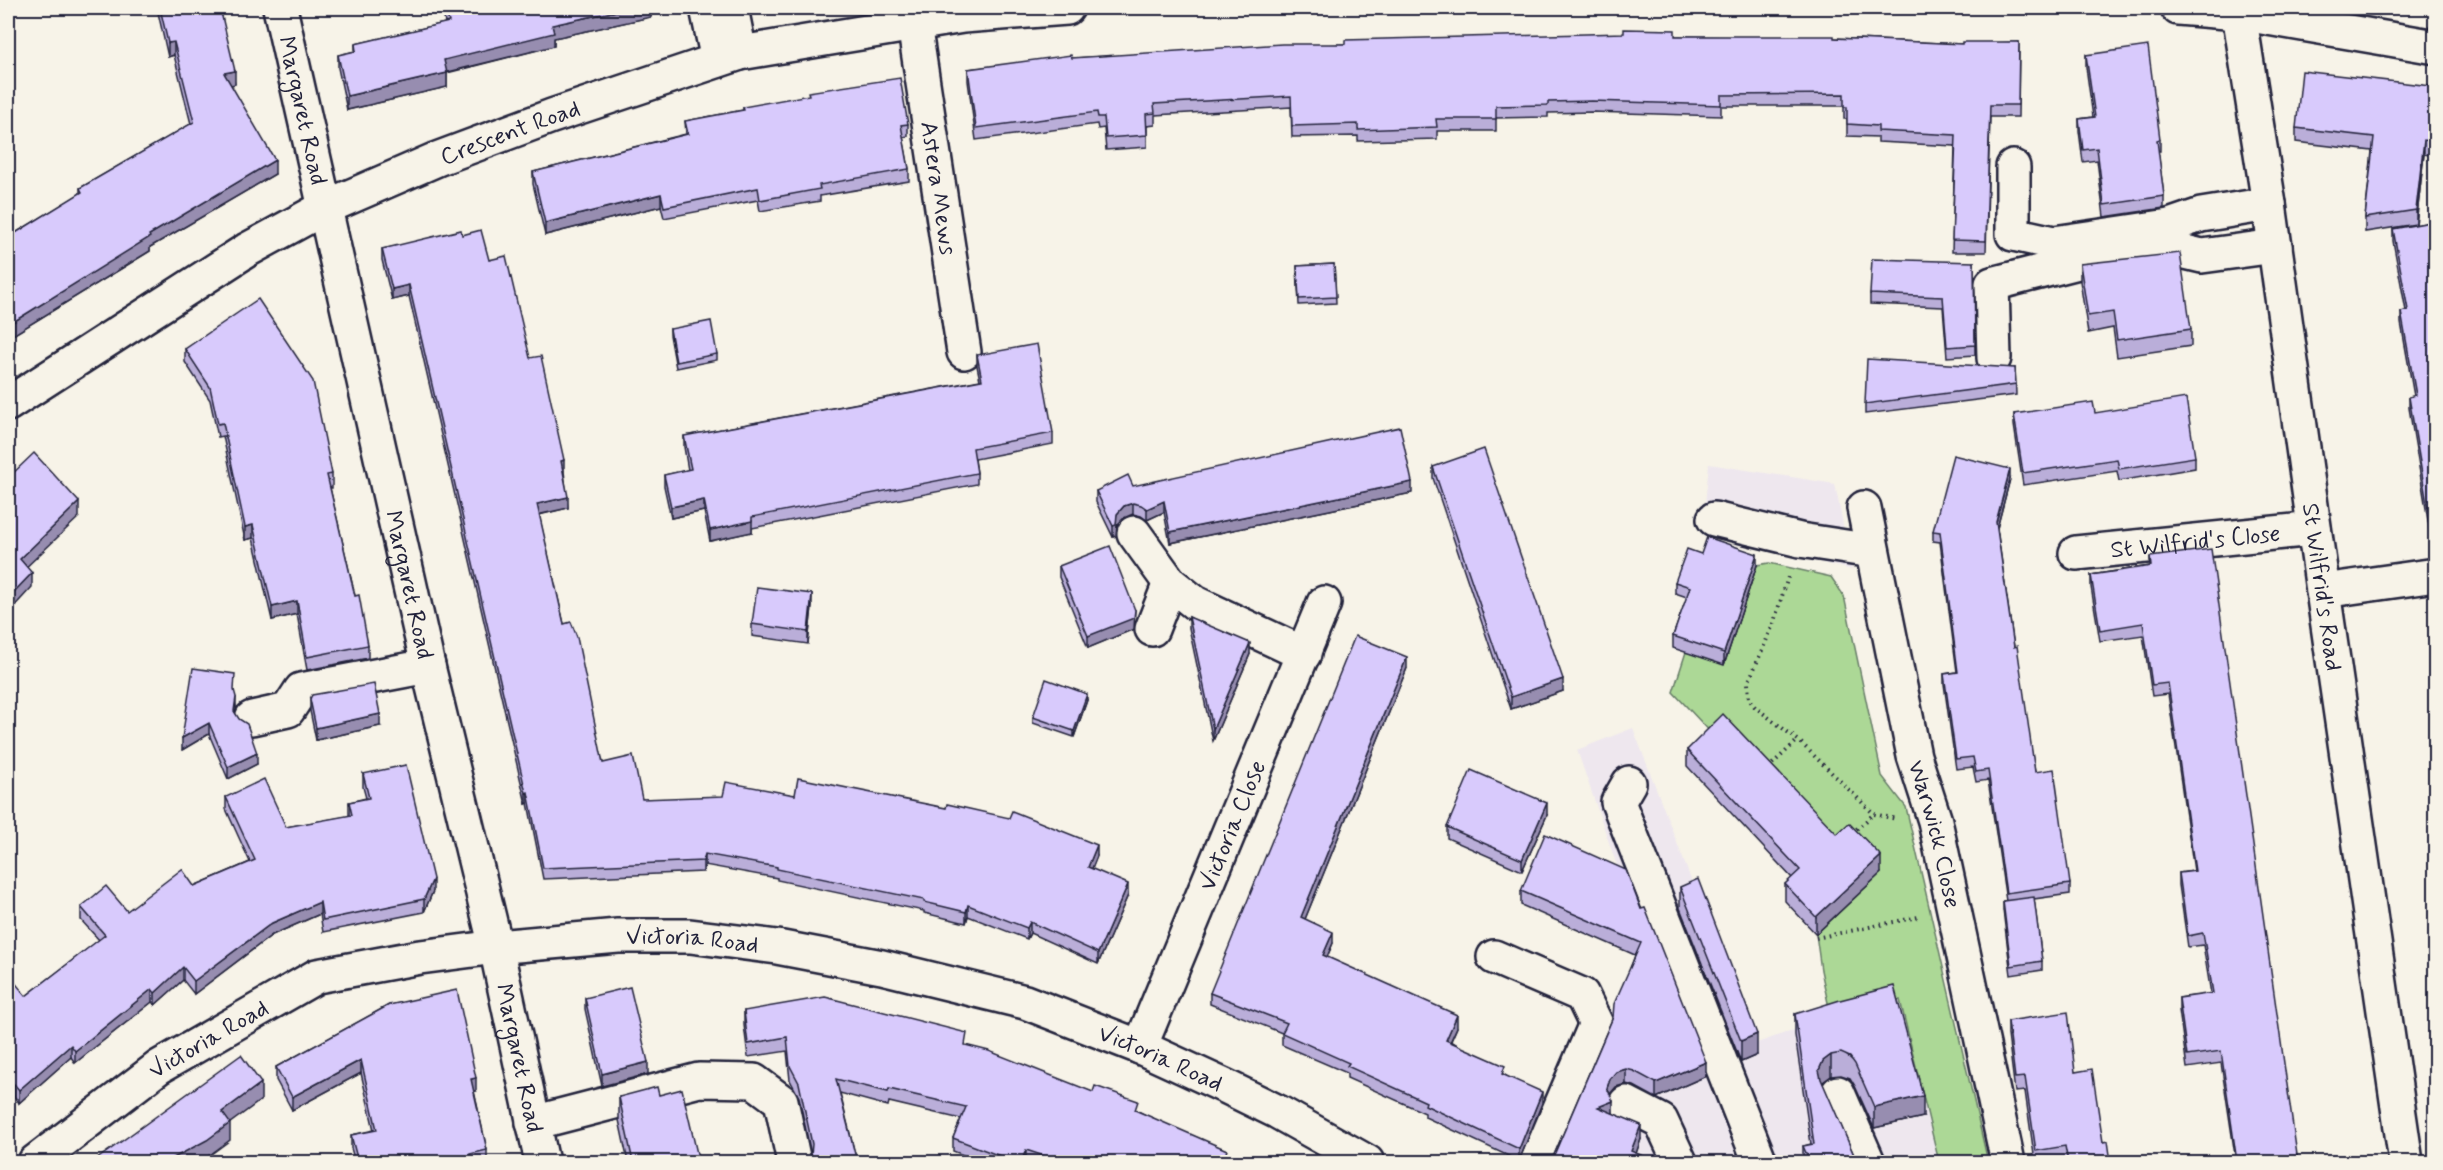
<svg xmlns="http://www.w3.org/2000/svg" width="2443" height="1170" font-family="Mynerve,sans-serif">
<rect width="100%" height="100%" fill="#f7f3e8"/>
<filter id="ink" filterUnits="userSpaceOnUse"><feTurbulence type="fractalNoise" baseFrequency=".0167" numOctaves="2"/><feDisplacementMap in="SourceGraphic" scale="12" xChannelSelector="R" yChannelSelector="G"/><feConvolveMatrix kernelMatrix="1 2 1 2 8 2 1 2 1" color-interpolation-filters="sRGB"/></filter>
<g filter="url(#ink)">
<!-- built -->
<g fill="#eee7ee">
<polygon points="1709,464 1835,484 1852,570 1702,534"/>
<polygon points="1633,728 1754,1044 1831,1017 1900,1000 1939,1162 1548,1162 1642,938 1577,750"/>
</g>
<!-- green -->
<polygon fill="#acd896" stroke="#677d68" stroke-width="1.5" points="1769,563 1831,577 1844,596 1882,776 1906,807 1988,1162 1939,1162 1900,1000 1831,1017 1821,970 1816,934 1880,873 1834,854 1716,738 1673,692 1686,652 1724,664 1757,565"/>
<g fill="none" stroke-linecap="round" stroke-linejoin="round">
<!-- minor casing -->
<g stroke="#22223b" stroke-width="38">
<g id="minor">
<path id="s1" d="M280 8 428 666 496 947 542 1162"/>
<polyline points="707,8 718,60"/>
<polyline points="731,8 740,53"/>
<polyline points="2178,8 2239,13 2436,47"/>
<path id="s2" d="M2239 13 2269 204 2323 591 2406 1162"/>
<path id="s3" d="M914 24 964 352"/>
<polyline points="2013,167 2013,234 2054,243 2169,226 2201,215 2269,204"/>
<polyline points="1994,358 1992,284 2078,262 2177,250 2202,256 2275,246"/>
<path id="s4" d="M8 404 247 250 324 208 437 159 552 116 740 53 963 16 1067 8"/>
<path id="s5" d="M1864 508 1914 756 1935 821 2008 1162"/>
<polyline points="1714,519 1800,540 1872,551"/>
<polyline points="1134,533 1170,583 1195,603 1304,654"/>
<path id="s6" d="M2076 553 2314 529"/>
<polyline points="2323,591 2436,575"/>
<polyline points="1152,629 1170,583"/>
<polyline points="252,718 288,710 301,690 428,666"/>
<polyline points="1629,783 1618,802 1760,1162"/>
<polyline points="1494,957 1582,995 1596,1024 1537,1162"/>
<path id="s7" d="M1140 1047 1324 603"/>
<polyline points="1838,1093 1868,1162"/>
<polyline points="1626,1103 1661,1121 1680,1162"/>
<polyline points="533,1123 699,1080 754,1081 781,1101 794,1162"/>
<path id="s8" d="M35 1162 159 1067 317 976 420 957 496 947 618 936H690L777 947 882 967 1025 1002 1140 1047 1227 1087 1278 1112 1367 1162"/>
</g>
</g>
<!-- path -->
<g stroke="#22223b" stroke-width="4" stroke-dasharray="1.5 4.5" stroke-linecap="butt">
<polyline points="1788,577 1773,625 1748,683 1749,699 1755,707 1798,740 1874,814 1896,819"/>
<polyline points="1768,768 1798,740"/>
<polyline points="1852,833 1874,814"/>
<polyline points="1816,938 1918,917"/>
</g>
<!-- minor -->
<use href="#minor" stroke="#f7f3e8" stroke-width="33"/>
</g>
<!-- wall -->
<g fill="#baaed9" stroke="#22223b" stroke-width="1.5">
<polygon points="157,8 220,8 235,84 231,85 275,174 150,247 150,251 13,335 12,333 8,336 8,234 9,237 80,194 80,188 191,124 174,55 168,57"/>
<polygon points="442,8 667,8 651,11 651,17 554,38 554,46 447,73 447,87 347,110 338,68 338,55 355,51 355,44 445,23"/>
<polygon points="1675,36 1834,38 1962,44 2019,42 2018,117 1990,117 1986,252 1952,252 1955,146 1878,142 1878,137 1847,136 1847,119 1844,119 1844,106 1721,106 1721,116 1592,112 1548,113 1548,117 1496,118 1496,131 1437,131 1437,139 1358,141 1358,136 1292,137 1291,107 1155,115 1155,125 1147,126 1147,147 1106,150 1104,128 1098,129 1097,124 976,140 968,81 968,69 1072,58 1345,44"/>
<polygon points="2086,55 2160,139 2160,151 2158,151 2164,196 2164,208 2104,217 2097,160 2083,162 2079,131 2079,119 2093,117 2086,67"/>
<polygon points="2431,93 2436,94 2436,156 2424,154 2416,224 2365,232 2365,218 2372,151 2296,142 2296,128"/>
<polygon points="743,107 908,124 908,136 903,137 909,169 909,181 820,196 820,201 760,211 758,200 664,218 661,206 545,235 533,184 533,172 686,134 685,121 743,110"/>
<polygon points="2436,221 2436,557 2434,556 2409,408 2409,397 2414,396 2401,323 2401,312 2406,311 2393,241 2393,229"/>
<polygon points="462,235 489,260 530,358 564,471 568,508 539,515 564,624 603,763 642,799 1097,856 1092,869 1128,895 1098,964 1030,933 1027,939 968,916 966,923 924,913 924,911 777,880 777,878 705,865 703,872 543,879 528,803 526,804 409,296 392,300 382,260 382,249"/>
<polygon points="1974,262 1975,355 1947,357 1943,307 1870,304 1870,294"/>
<polygon points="1334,264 1336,303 1299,305 1297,266"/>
<polygon points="2080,264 2191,329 2191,346 2117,357 2113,328 2088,333 2080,281"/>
<polygon points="670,329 717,354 717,360 676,368 670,335"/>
<polygon points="185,349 332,474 332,488 330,488 355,596 368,645 368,658 307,670 297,614 272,620 253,538 245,540 223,436 218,437 210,400 185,362"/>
<polygon points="977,355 1053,433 1053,444 975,459 977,473 977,484 752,528 752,532 710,541 704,511 671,518 664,486 664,475 688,470 684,447 684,436 980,380 977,366"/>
<polygon points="2015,368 2016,395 1865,414 1865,404"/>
<polygon points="2095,413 2195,457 2195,468 2119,481 2117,471 2023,485 2014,425 2014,414"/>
<polygon points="1433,467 1563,691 1511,709 1433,478"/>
<polygon points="2010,479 1997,528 2014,647 2035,772 2070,884 2070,894 2034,899 2042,961 2042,970 2011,975 2003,910 2003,901 2006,901 1988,780 1976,782 1973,767 1956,769 1944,684 1944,674 1957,672 1940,542 1933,541 1933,531"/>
<polygon points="1133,486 1412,493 1170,543 1164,512 1147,520 1141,516 1133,514 1124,518 1117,525 1116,536 1113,537 1096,502 1096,491"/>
<polygon points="1701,554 1757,565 1724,665 1673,648 1673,636 1687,597 1675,593 1675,582"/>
<polygon points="2150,557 2298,1162 2236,1162 2221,1063 2187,1068 2179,1010 2179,998 2211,994 2203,945 2188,947 2179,885 2179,873 2194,871 2168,694 2152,696 2143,635 2100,641 2091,587 2091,575 2150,566"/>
<polygon points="1059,566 1135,621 1134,629 1088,648 1059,577"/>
<polygon points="812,606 808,644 752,636 752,624"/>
<polygon points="1189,617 1250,654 1213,741 1189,628"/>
<polygon points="1407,668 1305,919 1333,943 1327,957 1457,1027 1451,1041 1505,1075 1542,1103 1519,1161 1425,1117 1425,1113 1347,1078 1347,1073 1282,1045 1282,1033 1210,1004 1210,993"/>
<polygon points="234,692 236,709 235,714 257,764 228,779 209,734 182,750"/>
<polygon points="310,699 380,726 316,740 310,711"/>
<polygon points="1087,700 1074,737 1033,723 1033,717"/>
<polygon points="1687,750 1837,834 1881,873 1816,934 1785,901 1785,884 1792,878 1687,766"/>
<polygon points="363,774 433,891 424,912 323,932 320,914 272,935 194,994 183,980 155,1005 152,1002 75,1063 71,1057 19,1103 14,1096 8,1103 26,996 99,940 81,920 81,907 127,911 194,886 250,862 226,809 226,797 286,827 349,816 349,802 366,798 363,787"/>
<polygon points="1547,815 1522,871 1447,838 1447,827"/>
<polygon points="1626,870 1706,1076 1656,1098 1634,1086 1626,1084 1616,1087 1610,1094 1613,1113 1641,1139 1636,1153 1554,1155 1613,1017 1635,955 1521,905 1521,891"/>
<polygon points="1680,887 1757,1055 1741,1062 1680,908"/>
<polygon points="585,998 648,1074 602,1086 585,1009"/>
<polygon points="389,1005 476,1091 474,1091 487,1150 487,1162 355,1162 351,1148 351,1135 374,1130 361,1073 292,1110 276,1080 276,1067"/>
<polygon points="744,1011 967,1046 1138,1111 1234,1162 981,1162 953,1151 953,1138 961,1119 889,1102 888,1106 840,1093 857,1162 811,1162 811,1154 799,1097 790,1080 787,1051 748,1057 744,1025"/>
<polygon points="1795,1014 1923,1117 1874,1128 1855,1086 1850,1078 1841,1075 1831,1076 1822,1083 1857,1162 1803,1162 1803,1146 1811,1144 1795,1035"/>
<polygon points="2008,1021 2075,1072 2111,1162 2066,1162 2065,1160 2049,1162 2035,1162 2025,1091 2015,1092 2008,1035"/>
<polygon points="659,1095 699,1162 628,1162 619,1120 619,1097"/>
</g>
<!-- shaded-wall -->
<g fill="#978db0" stroke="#22223b" stroke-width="1.5">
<polygon points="630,8 667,8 651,11 651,17 554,38 554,46 444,73 444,60 552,25"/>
<polygon points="174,42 174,55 168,57 168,43"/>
<polygon points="235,71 235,84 224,87 224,73"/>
<polygon points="447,73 447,87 347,110 347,96"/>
<polygon points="2424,140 2424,154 2416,224 2416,210"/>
<polygon points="275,160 275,174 150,247 150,251 13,335 13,322 149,235"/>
<polygon points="661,194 661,206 545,235 545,223"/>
<polygon points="409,285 409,296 392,300 392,289"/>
<polygon points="12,319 12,333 8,336 8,322"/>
<polygon points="564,460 564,471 561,472 561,461"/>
<polygon points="2010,469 2010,479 1996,532 1996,522"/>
<polygon points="1412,482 1412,493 1170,543 1170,532"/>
<polygon points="568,497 568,508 537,515 537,504"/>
<polygon points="704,500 704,511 671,518 671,507"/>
<polygon points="1164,501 1164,512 1147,520 1147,509"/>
<polygon points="79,502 79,517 20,573 20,559"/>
<polygon points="1133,503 1133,514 1124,518 1117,525 1116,536 1113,537 1113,526 1117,514 1124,506"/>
<polygon points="752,521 752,532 710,541 710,530"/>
<polygon points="253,525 253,538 245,540 245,527"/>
<polygon points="1757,554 1757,565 1724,665 1724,653"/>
<polygon points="32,573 32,587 8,613 8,598"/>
<polygon points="812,594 812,606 808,644 808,632"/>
<polygon points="297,601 297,614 272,620 272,607"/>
<polygon points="1135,610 1134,629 1088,648 1088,636"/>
<polygon points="1250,643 1250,654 1213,741 1213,729"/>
<polygon points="1407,657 1407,668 1301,929 1301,917"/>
<polygon points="1563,679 1563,691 1511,709 1511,697"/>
<polygon points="1087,694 1087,700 1074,737 1074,731"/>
<polygon points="236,697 236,709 234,723 234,711"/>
<polygon points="380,714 380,726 316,740 316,728"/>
<polygon points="209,723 209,734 182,750 182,738"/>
<polygon points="257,753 257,764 228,779 228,767"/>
<polygon points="528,792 528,803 526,804 526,793"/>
<polygon points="1547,803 1547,815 1522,871 1522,860"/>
<polygon points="1097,845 1097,856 1088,878 1088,867"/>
<polygon points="705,854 705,865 703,872 703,861"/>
<polygon points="1881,856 1881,873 1816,934 1816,917"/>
<polygon points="433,879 433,891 424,912 424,899"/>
<polygon points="1128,884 1128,895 1098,964 1098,953"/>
<polygon points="320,902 320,914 272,935 194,994 194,981 272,923"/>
<polygon points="968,905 968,916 966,923 966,912"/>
<polygon points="1030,922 1030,933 1027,939 1027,928"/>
<polygon points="1333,932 1333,943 1323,966 1323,955"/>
<polygon points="183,967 183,980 155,1005 155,993"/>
<polygon points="152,989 152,1002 75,1063 75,1051"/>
<polygon points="1457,1015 1457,1027 1446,1051 1446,1040"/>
<polygon points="1757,1034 1757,1055 1741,1062 1741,1041"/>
<polygon points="71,1045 71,1057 19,1103 19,1090"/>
<polygon points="1831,1055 1831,1076 1823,1082 1819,1091 1819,1070 1823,1061"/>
<polygon points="361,1060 361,1073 292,1110 292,1097"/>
<polygon points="648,1062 648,1074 602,1086 602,1074"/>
<polygon points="1706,1062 1706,1076 1656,1098 1656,1083"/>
<polygon points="1626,1069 1626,1084 1616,1087 1610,1094 1607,1088 1610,1079 1616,1072"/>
<polygon points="476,1078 476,1091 471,1092 471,1079"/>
<polygon points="261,1083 261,1100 222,1129 222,1112"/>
<polygon points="14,1084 14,1096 8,1103 8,1091"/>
<polygon points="1542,1092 1542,1103 1519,1161 1519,1149"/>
<polygon points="1923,1096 1923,1117 1874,1128 1874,1107"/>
<polygon points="1613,1101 1613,1116 1598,1107"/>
<polygon points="230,1123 230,1140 207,1157 197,1162 166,1162"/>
<polygon points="1641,1125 1641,1139 1633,1162 1631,1151"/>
<polygon points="1026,1150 1026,1162 1021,1162"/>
</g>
<!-- building -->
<g fill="#d8cafc" stroke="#22223b" stroke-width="1.5">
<polygon points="160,8 220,8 235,71 224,73 275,160 149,235 150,237 13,322 12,319 8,322 8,234 9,237 82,192 80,188 194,122 174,42 168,43"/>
<polygon points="445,8 630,8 552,25 554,33 444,60 447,73 347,96 338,55 356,51 355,44 449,22"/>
<polygon points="1624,29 1675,30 1675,36 1834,36 1834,38 1962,44 1962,42 2019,42 2018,105 1990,105 1986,241 1952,240 1956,135 1878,131 1878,126 1847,124 1847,107 1844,107 1844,94 1721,95 1721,105 1592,101 1548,102 1548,105 1496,106 1496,119 1436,119 1437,127 1358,130 1358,124 1292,126 1291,96 1154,104 1155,113 1146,114 1147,135 1106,138 1104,117 1098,117 1097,112 976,128 968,69 1071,55 1072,58 1282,44 1345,44 1345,40 1624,33"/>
<polygon points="2148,46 2160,139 2157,140 2164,196 2104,205 2097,148 2083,150 2079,119 2095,117 2086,55"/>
<polygon points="2302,71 2431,86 2430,93 2436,94 2436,142 2424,140 2416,210 2365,218 2374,137 2296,128"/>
<polygon points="900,78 908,124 901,125 909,169 819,185 820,189 760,200 758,188 664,207 661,194 545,223 533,172 688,134 685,121 744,110 743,107 809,95 808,92"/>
<polygon points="2436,221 2436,545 2434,545 2409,397 2416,395 2401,312 2408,310 2393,229"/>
<polygon points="461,230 462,235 481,230 489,260 506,256 530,358 541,356 564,460 561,461 568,497 537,504 564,624 571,622 577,637 603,763 633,756 642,799 723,796 726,782 795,795 798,778 946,808 947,804 1009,818 1012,811 1097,845 1088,867 1128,884 1098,953 1030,922 1027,928 968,905 966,912 924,902 924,900 777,869 777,867 705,854 703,861 543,868 528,792 526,793 409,285 392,289 382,249"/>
<polygon points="2180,253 2191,329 2117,340 2113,312 2088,316 2080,264"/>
<polygon points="1872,259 1974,262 1975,345 1947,347 1943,297 1870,294"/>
<polygon points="1334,264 1336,297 1299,299 1297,266"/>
<polygon points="258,299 313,381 332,474 327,475 355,596 359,595 368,645 307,657 297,601 272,607 253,525 245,527 223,423 218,424 210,387 185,349"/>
<polygon points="711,321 717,354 676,362 670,329"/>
<polygon points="1037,344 1053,433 973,448 977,473 752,517 752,521 710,530 704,500 671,507 664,475 691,469 684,436 982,380 977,355"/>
<polygon points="1867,359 2015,368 2016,384 1865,404"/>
<polygon points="2186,398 2195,457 2119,469 2117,459 2023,473 2014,414 2093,402 2095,413"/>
<polygon points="1400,427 1412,482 1170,532 1164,501 1147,509 1141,505 1133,503 1124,506 1117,514 1116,525 1113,526 1096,491 1128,475 1133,486"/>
<polygon points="1484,449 1563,679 1511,697 1433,467"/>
<polygon points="34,453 79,502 20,559 32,573 8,598 8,478"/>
<polygon points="1953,455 2010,469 1996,522 2014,647 2017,646 2035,772 2054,769 2070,884 2006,893 1988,770 1976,772 1973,757 1956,759 1944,674 1958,672 1940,532 1933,531"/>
<polygon points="1707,537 1757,554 1724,653 1673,636 1690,587 1675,582 1687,549 1701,554"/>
<polygon points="1110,546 1135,610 1134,618 1088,636 1059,566"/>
<polygon points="2211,549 2298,1162 2237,1162 2221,1051 2187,1056 2179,998 2213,993 2203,933 2188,936 2179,873 2195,871 2168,683 2152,685 2143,623 2100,630 2091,575 2151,566 2150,557"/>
<polygon points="757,587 812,594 808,632 752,624"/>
<polygon points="1189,617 1250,643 1213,729"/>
<polygon points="1355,636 1407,657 1301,917 1333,932 1323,955 1457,1015 1446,1040 1505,1066 1502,1074 1542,1092 1519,1149 1425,1105 1426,1102 1347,1066 1349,1063 1282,1033 1287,1023 1210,993"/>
<polygon points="193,668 235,674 234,690 236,697 234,711 239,719 247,724 257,753 228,767 209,723 182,738"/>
<polygon points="1046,679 1087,694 1074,731 1033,717"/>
<polygon points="374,684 380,714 316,728 310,699 312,695"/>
<polygon points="1723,714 1837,834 1849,823 1881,856 1816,917 1785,884 1800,870 1687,750"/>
<polygon points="406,765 433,879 424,899 323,920 320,902 272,923 194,981 183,967 155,993 152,989 75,1051 71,1045 19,1090 14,1084 8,1091 8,974 26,996 105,935 81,907 106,886 127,911 182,869 194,886 255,860 226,797 264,779 286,827 352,815 349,802 369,798 363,774"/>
<polygon points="1471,770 1547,803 1522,860 1447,827"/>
<polygon points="1545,834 1626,870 1641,909 1645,908 1706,1062 1656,1083 1634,1071 1626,1069 1616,1072 1610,1079 1607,1088 1613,1101 1598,1107 1641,1125 1631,1151 1658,1162 1547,1162 1554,1155 1613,1017 1614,1004 1641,943 1521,891"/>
<polygon points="1698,879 1757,1034 1741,1041 1680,887"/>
<polygon points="2034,897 2042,961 2011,966 2003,901"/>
<polygon points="1894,986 1923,1096 1874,1107 1855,1064 1850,1057 1841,1053 1831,1055 1823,1061 1819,1070 1821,1079 1857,1162 1810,1162 1803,1146 1814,1144 1795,1014 1840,1000"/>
<polygon points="630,987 648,1062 602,1074 585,998"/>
<polygon points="457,990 476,1078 471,1079 487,1150 470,1154 472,1162 358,1162 351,1135 377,1130 361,1060 292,1097 276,1067 389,1005"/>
<polygon points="825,997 967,1033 965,1045 989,1051 1093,1092 1095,1086 1138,1101 1135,1110 1227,1150 1224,1158 1234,1162 1062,1162 1026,1150 1021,1162 1016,1162 953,1138 966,1107 889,1089 888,1092 836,1079 857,1162 813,1162 811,1155 812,1144 799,1083 790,1066 787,1037 748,1044 744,1011"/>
<polygon points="2068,1012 2075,1072 2092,1069 2103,1142 2108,1141 2111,1162 2068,1162 2065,1146 2036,1151 2025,1077 2015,1078 2008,1021"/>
<polygon points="241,1055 261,1083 222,1112 230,1123 207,1140 166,1162 93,1162"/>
<polygon points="657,1087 659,1095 682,1089 699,1162 633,1162 619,1097"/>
</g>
</g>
<g text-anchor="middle" stroke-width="4.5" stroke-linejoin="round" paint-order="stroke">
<!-- street labels -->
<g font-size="24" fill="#22223b" stroke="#f7f3e8">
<text dy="8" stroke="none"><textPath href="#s1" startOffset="105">Margaret Road</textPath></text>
<text dy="8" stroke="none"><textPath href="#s4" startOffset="573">Crescent Road</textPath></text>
<text dy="8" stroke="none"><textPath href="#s3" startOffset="166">Astera Mews</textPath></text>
<text dy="8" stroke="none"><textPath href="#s6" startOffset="120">St Wilfrid's Close</textPath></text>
<text dy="8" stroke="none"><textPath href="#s1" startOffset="591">Margaret Road</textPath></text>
<text dy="8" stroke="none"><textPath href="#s2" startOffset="580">St Wilfrid's Road</textPath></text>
<text dy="8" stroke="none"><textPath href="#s7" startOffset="240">Victoria Close</textPath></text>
<text dy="8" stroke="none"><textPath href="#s5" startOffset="334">Warwick Close</textPath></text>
<text dy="8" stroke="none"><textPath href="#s8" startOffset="717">Victoria Road</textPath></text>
<text dy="8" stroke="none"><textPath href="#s8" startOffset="213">Victoria Road</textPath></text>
<text dy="8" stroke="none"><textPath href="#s8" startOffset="1203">Victoria Road</textPath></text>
<text dy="8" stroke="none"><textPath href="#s1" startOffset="1077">Margaret Road</textPath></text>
</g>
</g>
<!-- margin -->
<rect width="2443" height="1170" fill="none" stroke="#f7f3e8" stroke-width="30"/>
<rect x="15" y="15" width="2413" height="1140" fill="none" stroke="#22223b" stroke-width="2" filter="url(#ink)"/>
</svg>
